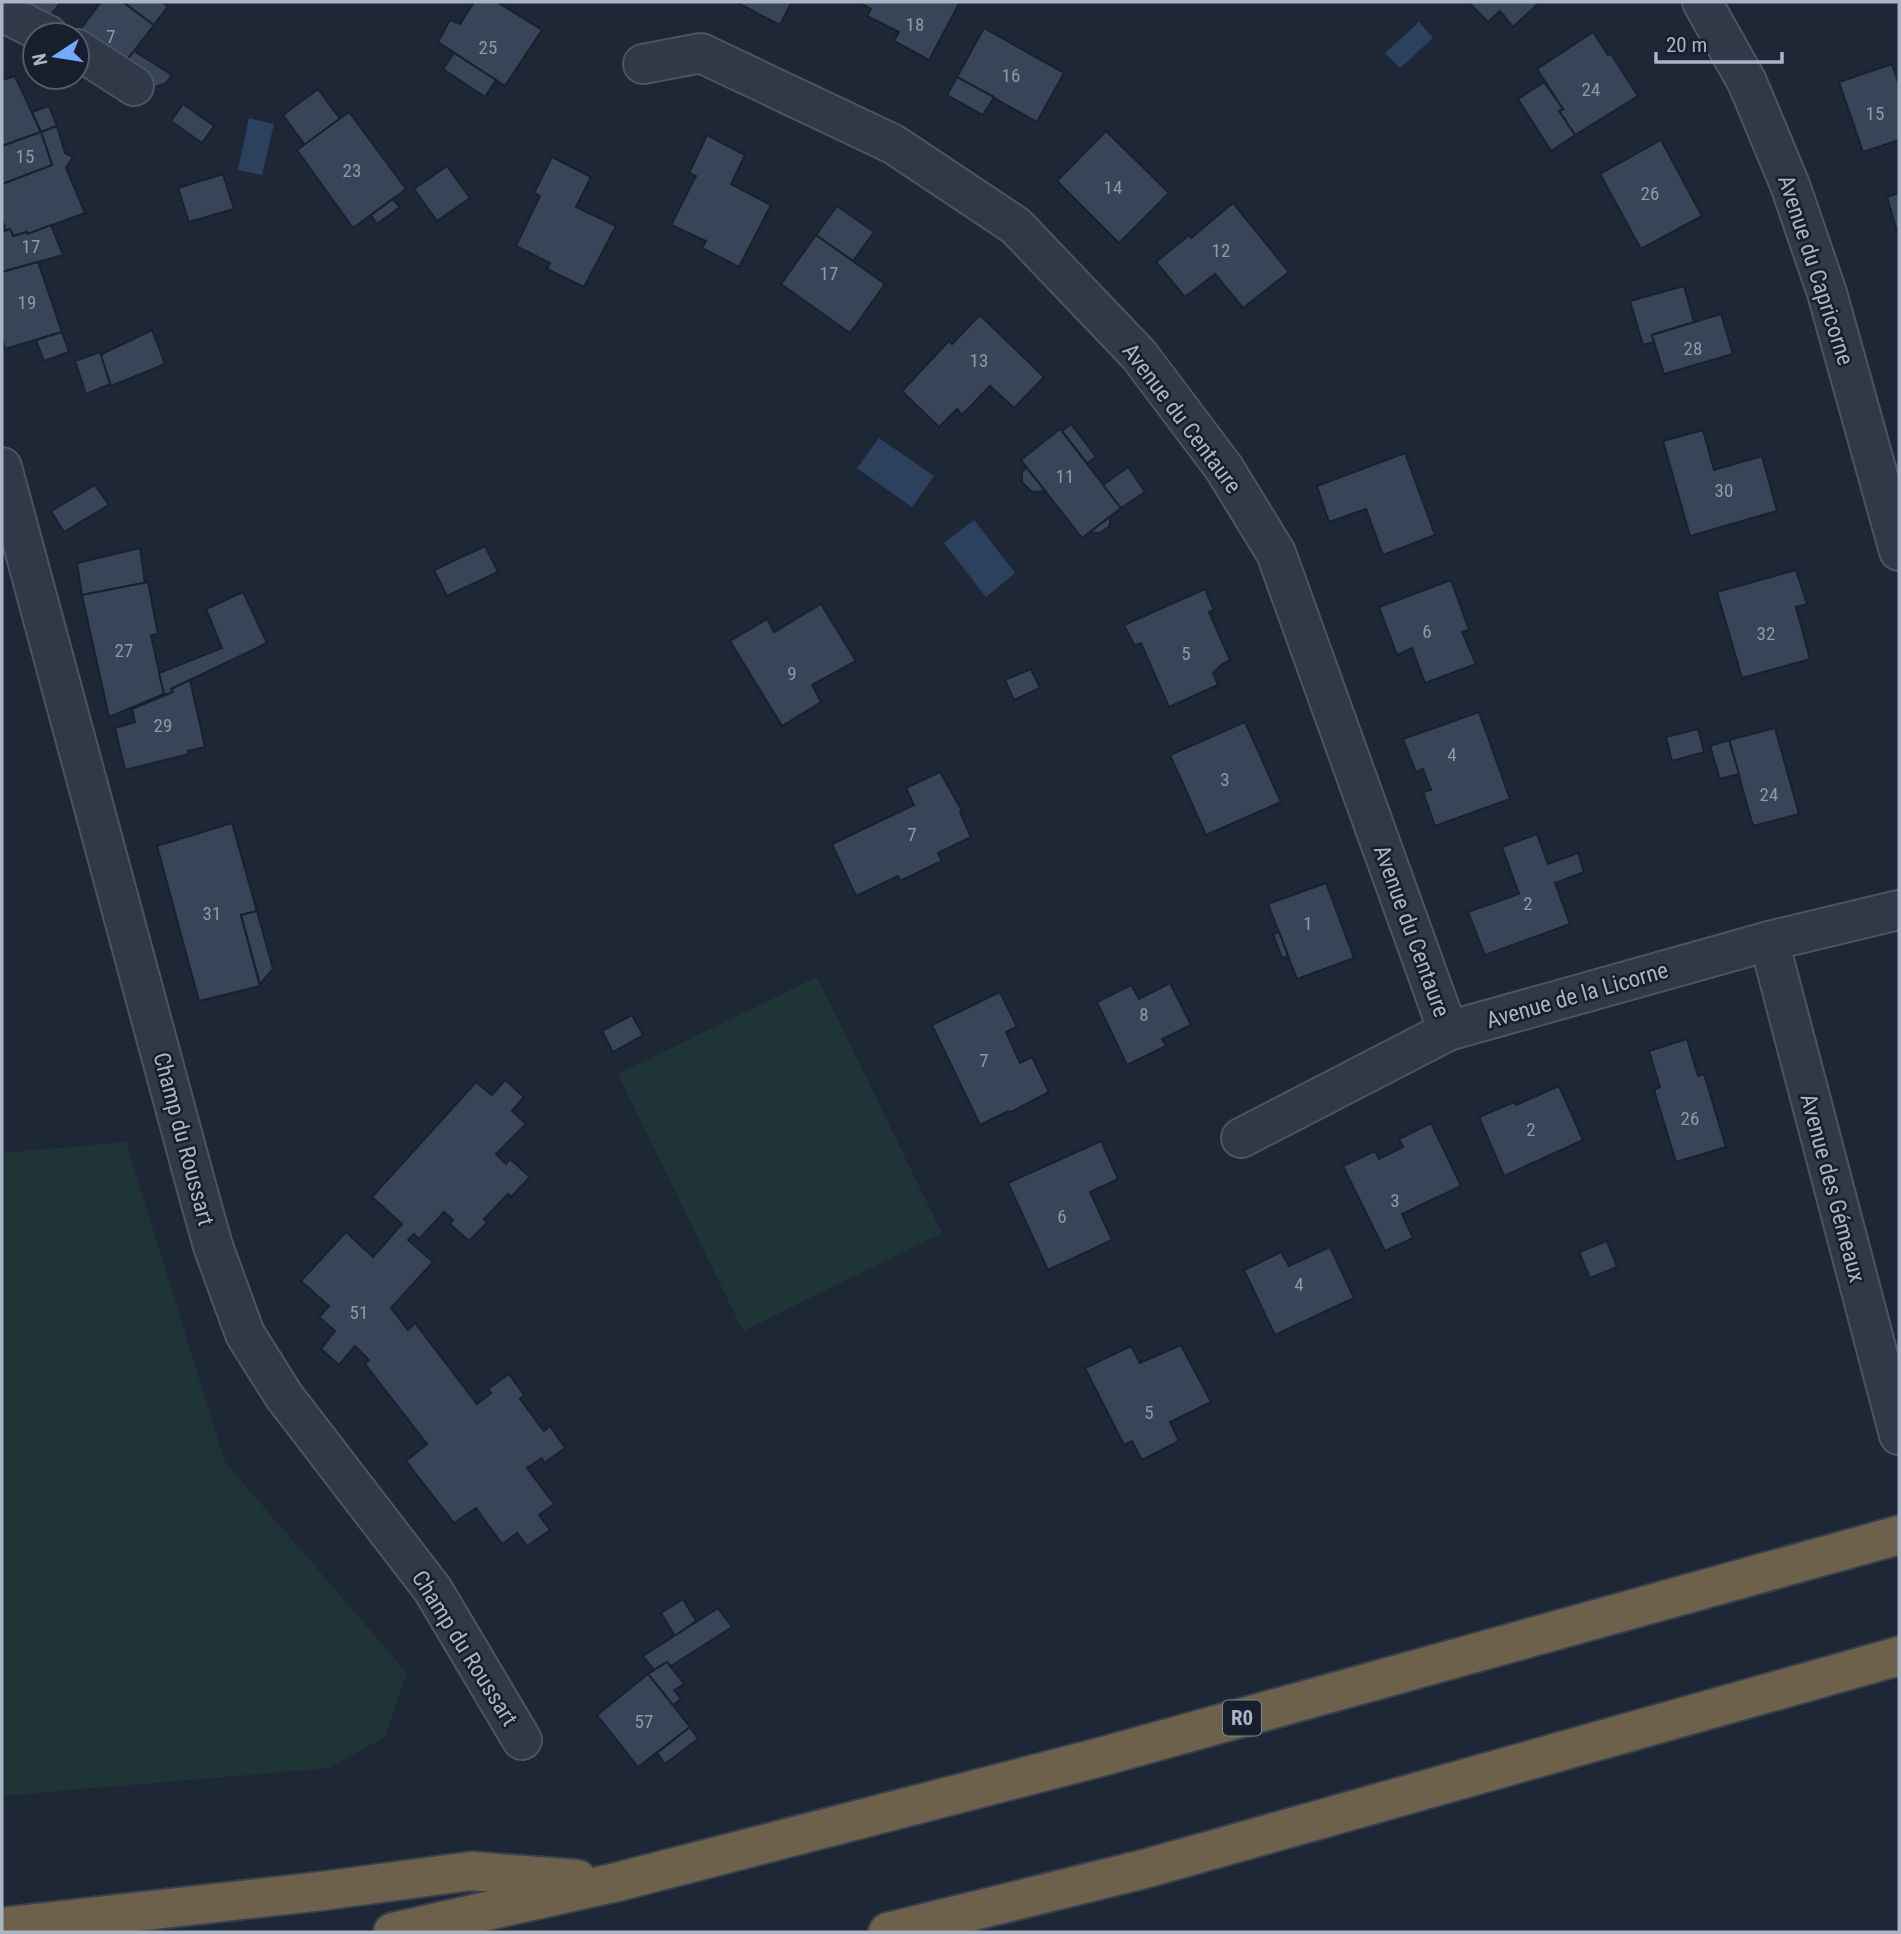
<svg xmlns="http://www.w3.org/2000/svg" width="1901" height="1934" font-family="'Roboto Condensed',sans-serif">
<rect width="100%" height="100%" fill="#1d2736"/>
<!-- green -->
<g fill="#1f3437">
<polygon points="817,977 942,1233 743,1331 618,1074"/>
<polygon points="126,1142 225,1462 407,1673 385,1737 329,1768 2,1796 2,1153"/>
</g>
<!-- water -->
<g fill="#2c415e">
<polygon points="1419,22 1433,38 1400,68 1385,53"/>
<polygon points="249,118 274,124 262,175 238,170"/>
<polygon points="879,438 934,476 912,507 857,468"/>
<polygon points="974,520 1015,573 986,597 944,543"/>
</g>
<!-- building -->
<g fill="#384558" stroke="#18212d" stroke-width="2">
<polygon points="5,2 61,2 44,24"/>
<polygon points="101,2 123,2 154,25 120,69 76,35"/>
<polygon points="123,2 162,2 168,6 154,25"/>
<polygon points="474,2 497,2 542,30 505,86 438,42 450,20 460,24"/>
<polygon points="736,2 792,2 780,25"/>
<polygon points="857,2 960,2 929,60 894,41 899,32 867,16 871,9"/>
<polygon points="1468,2 1540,2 1513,27 1500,11 1488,22"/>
<polygon points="984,28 1064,73 1037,122 957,77"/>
<polygon points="1593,32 1608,55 1611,54 1638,96 1575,135 1559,111 1563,109 1537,69"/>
<polygon points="134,51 172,75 166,83 150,89 121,68"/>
<polygon points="454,53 496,80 485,97 443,69"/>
<polygon points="1892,64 1899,85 1899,140 1863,152 1839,82"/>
<polygon points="15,76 41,132 2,146 2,80"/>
<polygon points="957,77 994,97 983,115 947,95"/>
<polygon points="1544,82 1563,109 1559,111 1575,135 1551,151 1518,99"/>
<polygon points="318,89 340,119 305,145 283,115"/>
<polygon points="183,104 214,126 202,143 171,121"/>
<polygon points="49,106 57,126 41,132 32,112"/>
<polygon points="349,112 406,189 353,228 297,150"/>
<polygon points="57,126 65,153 73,157 66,168 85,213 28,234 27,232 13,236 10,229 6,231 2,219 2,184 52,165 41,132"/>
<polygon points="1106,131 1169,193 1119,243 1057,181"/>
<polygon points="41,132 52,165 2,184 2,146"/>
<polygon points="707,135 745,155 731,184 771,205 739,267 702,248 706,241 671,225 696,176 689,173"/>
<polygon points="1661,140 1702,216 1641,249 1600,174"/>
<polygon points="552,157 591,177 576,207 616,226 584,287 547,269 550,263 516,246 540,196 534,193"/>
<polygon points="447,166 470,198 437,221 414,189"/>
<polygon points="223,174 234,209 189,222 178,188"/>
<polygon points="1899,193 1899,238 1887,197"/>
<polygon points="393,199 400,207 377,224 371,215"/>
<polygon points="1233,203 1289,272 1243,308 1215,274 1185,297 1156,262 1189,235 1191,238"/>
<polygon points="837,206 874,232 853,261 816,235"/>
<polygon points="51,225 63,255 2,272 2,232 10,229 13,236 27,232 28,234"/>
<polygon points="816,235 885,284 850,333 781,284"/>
<polygon points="38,262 62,332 5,349 2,337 2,272"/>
<polygon points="1684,286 1694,322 1652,335 1654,342 1643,345 1630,301"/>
<polygon points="1721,314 1733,354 1664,374 1652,335"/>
<polygon points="980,315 1044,377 1014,408 990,386 962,415 957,409 939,427 902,391 949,341 952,344"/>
<polygon points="152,330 165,364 111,386 100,355"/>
<polygon points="62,332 69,352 44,361 36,340"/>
<polygon points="100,352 110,384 86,394 75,361"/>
<polygon points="1071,424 1096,457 1087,463 1062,431"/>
<polygon points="1060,429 1121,508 1082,538 1021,460"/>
<polygon points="1703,430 1714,470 1762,456 1777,511 1690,536 1663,441"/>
<polygon points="1405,453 1435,535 1383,555 1366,509 1329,522 1317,486"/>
<polygon points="1026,467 1045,491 1032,492 1022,482 1022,473"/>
<polygon points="1128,467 1145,492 1121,508 1103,485"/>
<polygon points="95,485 109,505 64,532 51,511"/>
<polygon points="1111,516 1109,527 1099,533 1090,532"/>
<polygon points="485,546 498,572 447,596 434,570"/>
<polygon points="140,548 145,583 82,595 77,563"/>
<polygon points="1796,570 1807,604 1796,607 1810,659 1742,678 1717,592"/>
<polygon points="1451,580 1469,630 1462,632 1476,664 1425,683 1412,648 1397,655 1379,607"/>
<polygon points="148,582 158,634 151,635 164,694 109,717 82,595"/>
<polygon points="1205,589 1214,610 1209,612 1230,660 1222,664 1213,673 1218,685 1169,707 1141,643 1135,646 1124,625"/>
<polygon points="243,592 267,643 171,689 173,692 132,709 164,694 159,673 222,648 206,609"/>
<polygon points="821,604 856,661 812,685 821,702 782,726 730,641 767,619 774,632"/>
<polygon points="1031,669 1040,688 1014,700 1005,680"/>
<polygon points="190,680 205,747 188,751 189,754 125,770 115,728 135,722 132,709 173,692 171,689"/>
<polygon points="1479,712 1510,799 1435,826 1423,792 1431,790 1423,769 1416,772 1403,739"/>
<polygon points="1245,722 1281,802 1206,835 1170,755"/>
<polygon points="1775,728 1799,814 1753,826 1729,740"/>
<polygon points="1698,729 1704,752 1672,761 1666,737"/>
<polygon points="1729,740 1739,774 1720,779 1710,746"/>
<polygon points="940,772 962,811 960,812 971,837 938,853 942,861 900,881 898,876 856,896 832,844 914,805 906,788"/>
<polygon points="232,823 257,911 241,915 260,986 199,1001 157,846"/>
<polygon points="1537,834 1548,864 1578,853 1584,872 1555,883 1570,924 1485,955 1468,912 1519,894 1502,847"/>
<polygon points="1326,883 1354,958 1297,979 1268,904"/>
<polygon points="257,911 273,969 260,984 241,915"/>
<polygon points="1279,932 1288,956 1282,958 1273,934"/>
<polygon points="1170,983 1191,1025 1162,1039 1166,1046 1127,1065 1097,1002 1131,985 1139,999"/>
<polygon points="1000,992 1017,1027 1006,1032 1020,1063 1032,1057 1049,1092 1009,1113 1008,1111 980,1125 932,1025"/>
<polygon points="632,1015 643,1035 613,1052 602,1031"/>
<polygon points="1687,1039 1698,1076 1704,1074 1726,1147 1676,1162 1654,1090 1660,1087 1649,1051"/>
<polygon points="505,1080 524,1097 512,1111 526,1124 496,1154 506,1164 510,1159 530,1177 511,1197 508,1194 484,1219 487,1223 469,1241 450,1224 453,1220 444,1212 419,1239 414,1234 408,1240 433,1262 391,1308 408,1330 415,1323 477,1404 491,1393 488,1389 509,1374 524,1395 520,1399 544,1431 550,1426 565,1448 544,1463 542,1458 527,1468 554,1504 539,1515 550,1530 527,1546 517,1533 502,1544 476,1508 454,1523 406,1461 427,1444 365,1364 369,1360 355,1346 339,1365 321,1349 335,1331 319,1317 329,1306 301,1281 346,1232 373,1257 402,1224 372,1197 476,1082 492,1095"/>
<polygon points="1559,1086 1583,1140 1504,1176 1479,1117 1514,1102 1516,1105"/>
<polygon points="1431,1123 1461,1186 1402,1214 1413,1238 1385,1251 1343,1166 1375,1151 1379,1159 1403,1147 1399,1139"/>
<polygon points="1101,1141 1118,1179 1090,1192 1112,1240 1048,1270 1008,1183"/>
<polygon points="1607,1241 1617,1267 1590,1278 1579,1252"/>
<polygon points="1330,1247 1354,1298 1275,1335 1244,1270 1281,1252 1289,1266"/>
<polygon points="1181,1345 1211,1402 1170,1422 1179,1441 1142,1460 1132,1441 1124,1445 1085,1368 1131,1346 1140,1363"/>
<polygon points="683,1599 696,1621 675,1636 661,1613"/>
<polygon points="718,1608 732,1627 671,1666 667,1662 654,1670 643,1656"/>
<polygon points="667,1662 684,1684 674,1690 681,1699 673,1705 648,1674"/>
<polygon points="648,1674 690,1727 638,1767 597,1715"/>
<polygon points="690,1727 698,1739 665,1764 657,1753"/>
</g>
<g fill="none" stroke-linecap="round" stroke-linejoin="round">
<!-- minor casing -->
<g stroke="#4b5462" stroke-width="42">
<g id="minor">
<polyline points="1702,2 1747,82 1790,185 1827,293 1899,551"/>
<polyline points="2,12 48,35"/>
<polyline points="77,49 134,86"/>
<polyline points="643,64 701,53 893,144 1016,226 1139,355 1224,468 1276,553 1448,1031"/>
<polyline points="2,467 199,1196 213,1246 245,1334 284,1396 433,1590 522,1740"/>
<polyline points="1769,941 1899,1435"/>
<polyline points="1241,1138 1448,1031 1769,941 1899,910"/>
</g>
</g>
<!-- highway casing -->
<g stroke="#38414e" stroke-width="42">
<g id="highway">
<polyline points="2,1927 322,1891 471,1871 577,1879"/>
<polyline points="393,1932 617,1882 1097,1758 1899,1535"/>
<polyline points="888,1932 1144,1869 1899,1656"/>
</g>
</g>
<!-- minor -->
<use href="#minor" stroke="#303947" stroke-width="38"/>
<!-- highway -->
<use href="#highway" stroke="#6e614c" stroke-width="38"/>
</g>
<g text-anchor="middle" stroke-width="5" stroke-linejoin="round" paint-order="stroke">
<!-- number labels -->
<g font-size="19" fill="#8d98aa">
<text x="915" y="31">18</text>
<text x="111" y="43">7</text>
<text x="488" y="54">25</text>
<text x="1011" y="82">16</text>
<text x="1591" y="96">24</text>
<text x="1875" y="120">15</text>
<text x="25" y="163">15</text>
<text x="352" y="177">23</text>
<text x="1113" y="194">14</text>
<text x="1650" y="200">26</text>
<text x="31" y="253">17</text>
<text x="1221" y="257">12</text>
<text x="829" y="280">17</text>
<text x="27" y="309">19</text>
<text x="1693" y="355">28</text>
<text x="979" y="367">13</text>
<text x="1065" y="483">11</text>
<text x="1724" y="497">30</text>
<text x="1427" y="638">6</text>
<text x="1766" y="640">32</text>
<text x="124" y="657">27</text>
<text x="1186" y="660">5</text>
<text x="792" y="680">9</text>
<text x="163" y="732">29</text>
<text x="1452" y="761">4</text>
<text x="1225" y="786">3</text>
<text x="1769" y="801">24</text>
<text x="912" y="841">7</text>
<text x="1528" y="910">2</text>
<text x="212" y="920">31</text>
<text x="1308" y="930">1</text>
<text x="1144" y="1021">8</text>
<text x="984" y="1067">7</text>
<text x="1690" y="1125">26</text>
<text x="1531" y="1136">2</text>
<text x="1395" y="1207">3</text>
<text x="1062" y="1223">6</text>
<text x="1299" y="1291">4</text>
<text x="359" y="1319">51</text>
<text x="1149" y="1419">5</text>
<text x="644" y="1728">57</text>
</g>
<!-- shield labels -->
<rect fill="#161f2b" stroke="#7d8797" stroke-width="2" x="1223" y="1700.5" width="38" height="35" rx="5"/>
<g font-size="21" font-weight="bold" fill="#a9b4c5">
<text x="1242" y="1725">R0</text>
</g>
<!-- street labels -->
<g font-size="23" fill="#a9b4c5" stroke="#161f2b">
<text transform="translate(1816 270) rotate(72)" y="8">Avenue du Capricorne</text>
<text transform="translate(1182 418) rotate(53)" y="8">Avenue du Centaure</text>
<text transform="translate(1412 931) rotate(70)" y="8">Avenue du Centaure</text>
<text transform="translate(1577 995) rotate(-16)" y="8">Avenue de la Licorne</text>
<text transform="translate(184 1139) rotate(75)" y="8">Champ du Roussart</text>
<text transform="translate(1833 1188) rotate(75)" y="8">Avenue des Gémeaux</text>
<text transform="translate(465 1648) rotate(58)" y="8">Champ du Roussart</text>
</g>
</g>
<!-- border -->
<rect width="1901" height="1934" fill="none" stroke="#a9b4c5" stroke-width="7"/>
<!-- north arrow -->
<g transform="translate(56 56) rotate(258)"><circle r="33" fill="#161f2b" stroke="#515b69" stroke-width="2"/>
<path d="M0-5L12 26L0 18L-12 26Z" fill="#74a9ff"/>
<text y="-10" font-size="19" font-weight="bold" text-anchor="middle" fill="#a9b4c5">N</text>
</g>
<!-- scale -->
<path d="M1656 52v10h126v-10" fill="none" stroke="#a9b4c5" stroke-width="3.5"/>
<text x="1666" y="52" font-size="21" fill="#a9b4c5" stroke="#161f2b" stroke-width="5" paint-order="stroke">20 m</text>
</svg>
